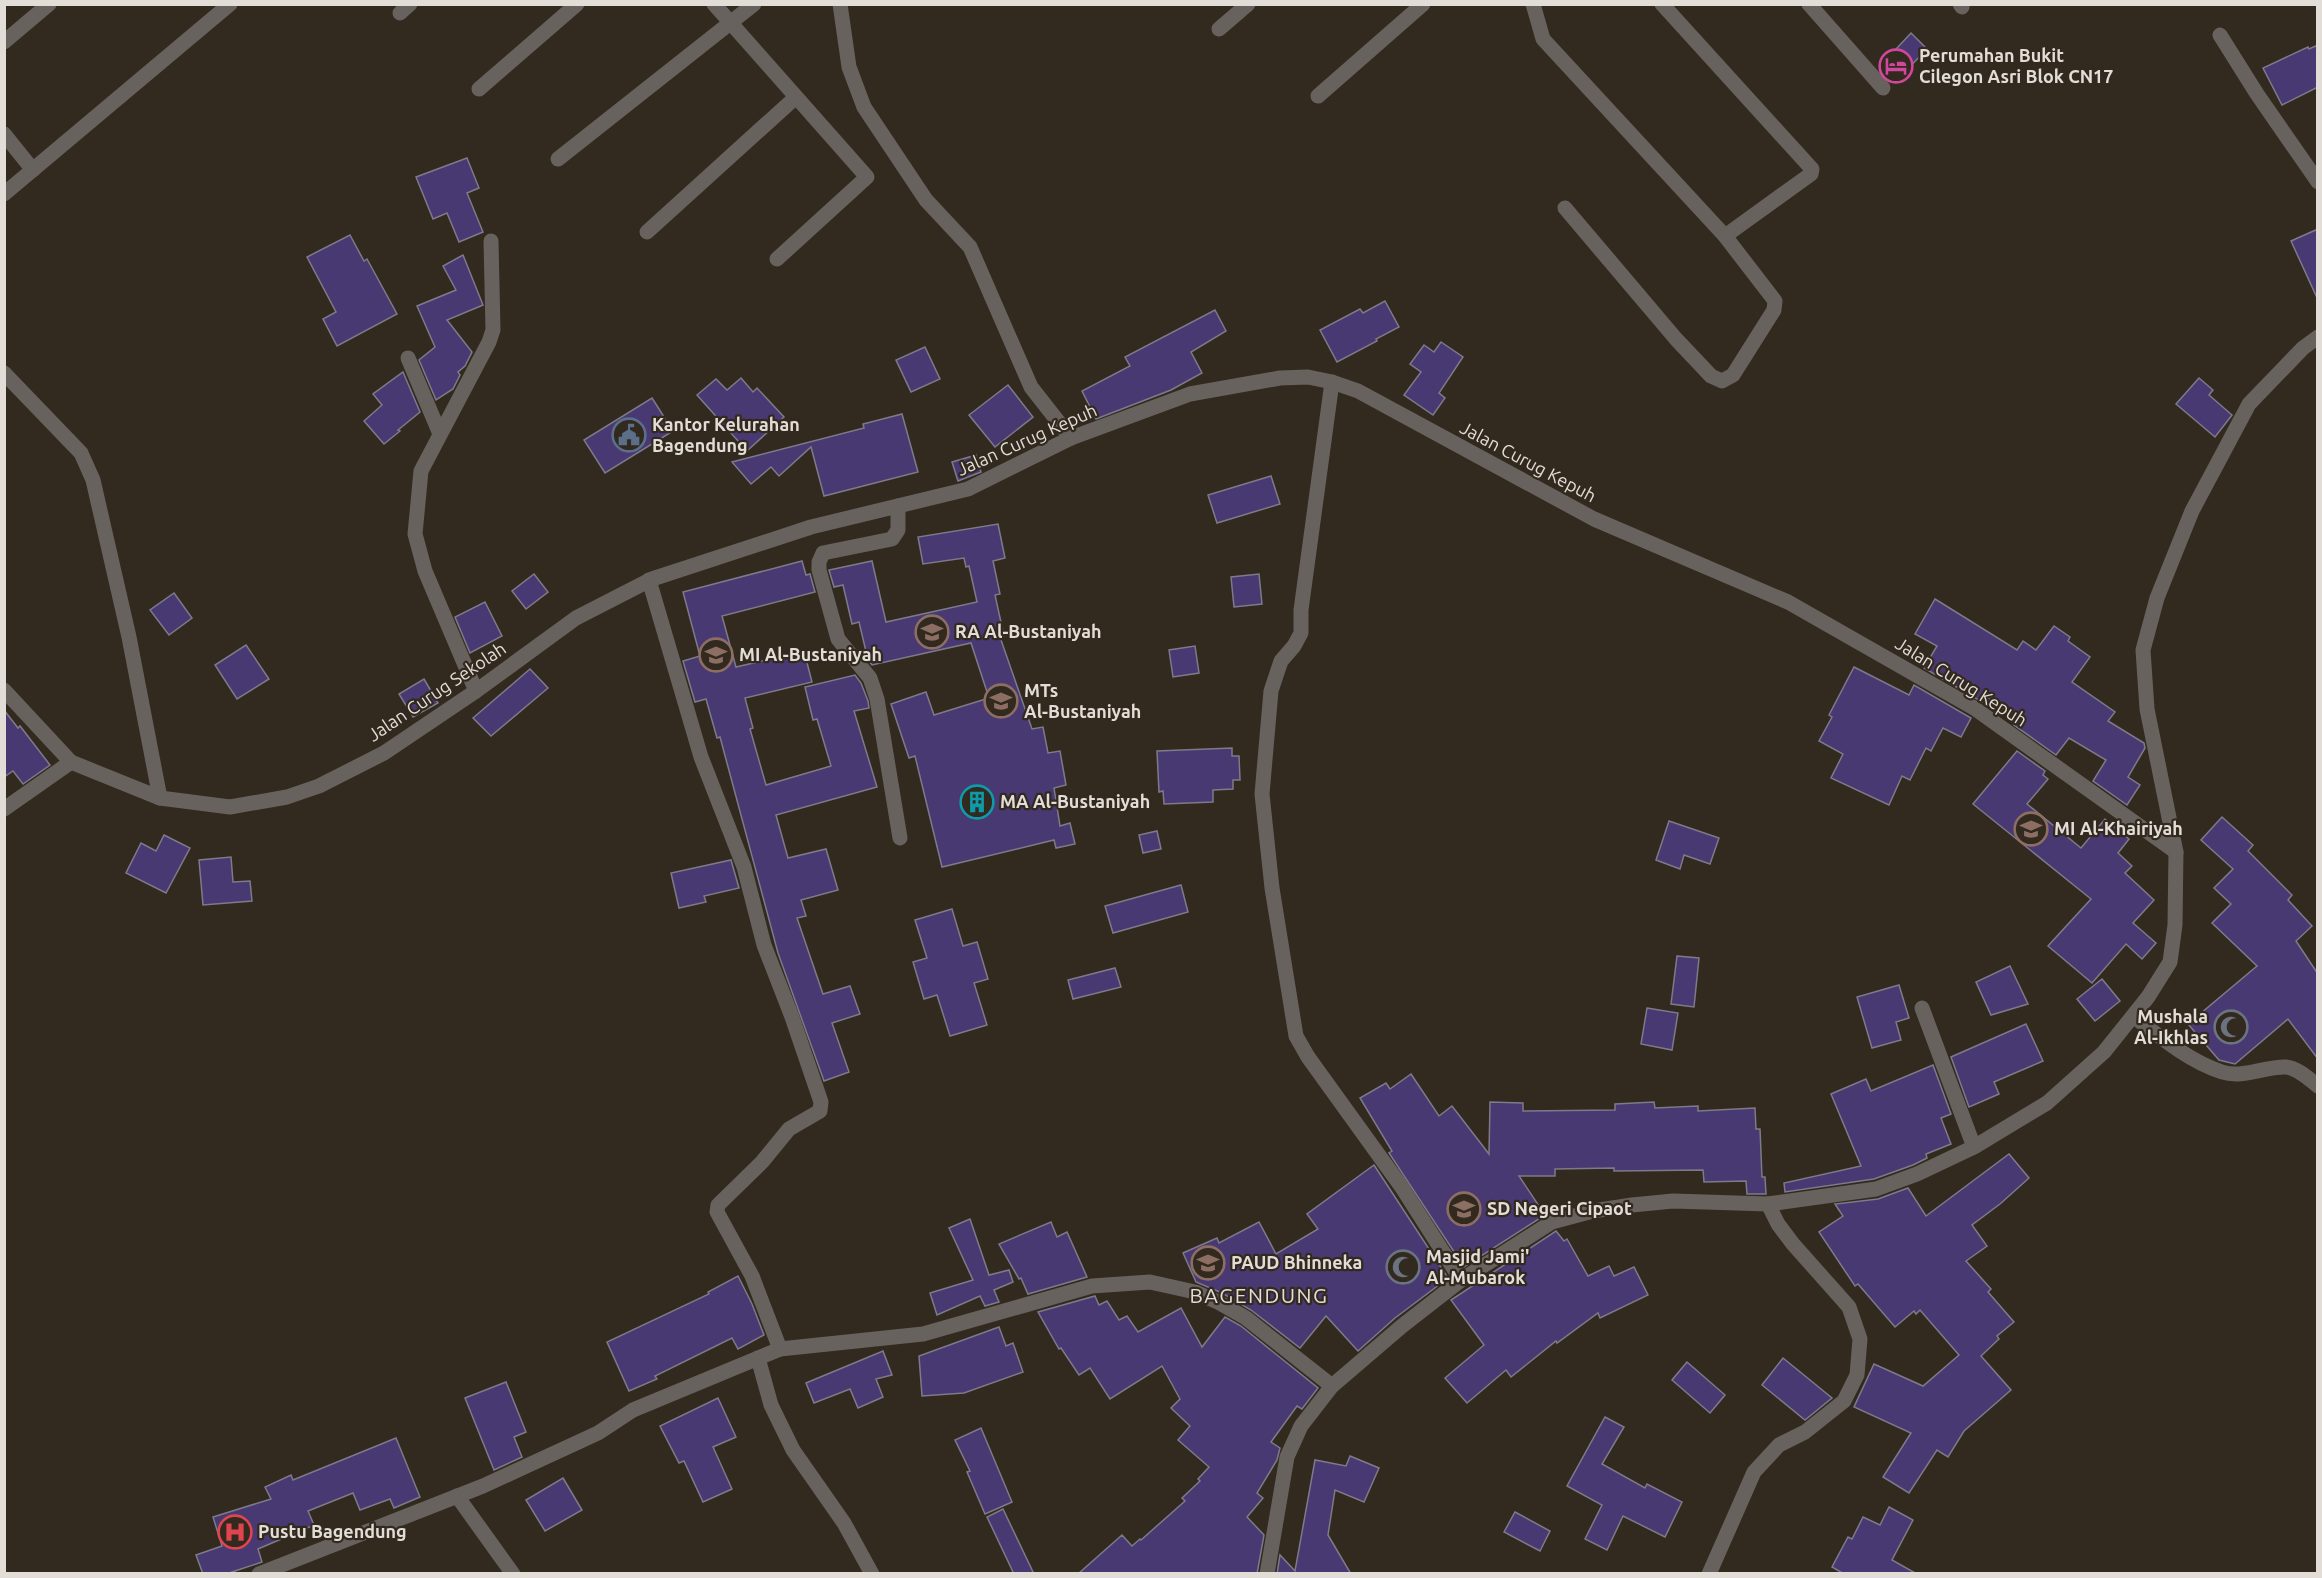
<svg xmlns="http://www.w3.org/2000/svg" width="2322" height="1578" font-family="Ubuntu,sans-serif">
<rect width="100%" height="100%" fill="#32291f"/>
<!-- building -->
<g fill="#483972" stroke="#7d7b89" stroke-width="1.5">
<polygon points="1911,33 1927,49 1898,79 1883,63"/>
<polygon points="2318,45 2318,87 2282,105 2263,68 2308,47 2309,49"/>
<polygon points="467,158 479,188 467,193 483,232 459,242 447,213 433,219 416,177"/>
<polygon points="2318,229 2318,300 2291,241"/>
<polygon points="350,235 364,261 367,259 397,314 337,346 323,319 336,312 307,257"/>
<polygon points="463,255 483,305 447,320 472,352 465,366 458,372 460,375 453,389 436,400 419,360 435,347 417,306 456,290 443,266"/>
<polygon points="1385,301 1399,327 1376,339 1377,341 1337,362 1320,330 1360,309 1363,313"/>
<polygon points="1215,310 1226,331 1191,352 1202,373 1171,390 1096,419 1082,391 1130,366 1125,357"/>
<polygon points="1441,342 1463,357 1439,393 1445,398 1433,415 1404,395 1421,372 1410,364 1424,345 1434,352"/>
<polygon points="925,347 940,379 911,392 896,360"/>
<polygon points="403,372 420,412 398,430 400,431 384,444 364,421 382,405 373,394"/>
<polygon points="741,378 753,392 757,388 784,417 747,451 697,395 716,379 727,390"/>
<polygon points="2199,378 2213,390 2209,395 2232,415 2215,437 2176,404"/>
<polygon points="1008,385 1033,417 995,447 969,415"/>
<polygon points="652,398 673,431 605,473 584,440"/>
<polygon points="902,414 918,472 824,496 811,447 779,476 771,467 751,484 732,462 864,428 863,424"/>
<polygon points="976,455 981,472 958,481 952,462"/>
<polygon points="1271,476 1280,504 1217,523 1208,495"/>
<polygon points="998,524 1005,558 993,561 1000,594 995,595 1004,636 1000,637 1032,729 1043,727 1048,753 1060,751 1066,785 1054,788 1060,826 1070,823 1075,844 1056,848 1054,840 942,867 915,756 909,758 891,704 926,692 934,715 989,698 971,643 872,665 868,660 859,622 852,624 843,585 834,587 829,570 872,561 886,622 977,602 969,566 966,567 964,558 923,564 918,537"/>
<polygon points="802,561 806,575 810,574 815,592 722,616 736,667 804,651 812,682 745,698 753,728 750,729 766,785 831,766 817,719 813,720 805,687 855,675 861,683 868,701 869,708 854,711 877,787 776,815 788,858 826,849 838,890 801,900 806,916 797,918 823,994 850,986 860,1014 832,1023 849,1072 824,1081 778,953 720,737 717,738 706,699 695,702 683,661 700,656 683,592"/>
<polygon points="534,574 548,592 526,609 512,591"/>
<polygon points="1259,574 1262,604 1234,607 1231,577"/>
<polygon points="174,593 192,618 169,635 150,610"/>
<polygon points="1935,599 2017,650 2023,641 2036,650 2054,626 2070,637 2068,641 2090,657 2072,682 2115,712 2108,721 2144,743 2145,748 2128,777 2140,785 2127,805 2093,781 2106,760 2069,738 2056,755 2014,725 2019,719 1986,697 1982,702 1924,668 1937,646 1915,634"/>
<polygon points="485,602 502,636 470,653 455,617"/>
<polygon points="246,645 269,679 237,699 215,665"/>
<polygon points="1195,646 1199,673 1173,677 1169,650"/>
<polygon points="1854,667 1909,695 1914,685 1971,718 1961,737 1943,728 1931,751 1926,748 1910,780 1902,776 1889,805 1831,778 1843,754 1819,741 1832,717 1829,715"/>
<polygon points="530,669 548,688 491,736 473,718"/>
<polygon points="424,679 438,703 413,717 399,694"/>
<polygon points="4,710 18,728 20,726 50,765 23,784 13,771 4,777"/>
<polygon points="1232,748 1232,756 1239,756 1240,780 1233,780 1233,789 1213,790 1213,802 1164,804 1163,791 1159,792 1157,751"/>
<polygon points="2017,751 2045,771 2043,775 2048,779 2027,804 2081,848 2105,819 2129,839 2118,853 2132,866 2125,873 2154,900 2133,923 2156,943 2142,959 2126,944 2092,983 2048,946 2091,899 1973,804"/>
<polygon points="2222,817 2253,845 2248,851 2292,895 2288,900 2312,926 2296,941 2318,974 2318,1059 2288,1019 2235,1064 2219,1060 2188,1024 2257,966 2212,923 2231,904 2214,888 2233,869 2201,840"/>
<polygon points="1669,821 1719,838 1710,864 1684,855 1680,869 1656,860"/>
<polygon points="1157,831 1161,849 1143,853 1139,835"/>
<polygon points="164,835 190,848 166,893 126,873 141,843 156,851"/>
<polygon points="231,857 233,882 250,881 252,901 203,905 199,860"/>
<polygon points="731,860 739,888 704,896 706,902 679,908 671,873"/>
<polygon points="1181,885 1188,912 1113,933 1105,906"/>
<polygon points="952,909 963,946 977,942 988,979 974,983 987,1025 950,1036 937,995 924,999 913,962 927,958 915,920"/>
<polygon points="1677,956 1699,958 1694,1007 1671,1004"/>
<polygon points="2010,966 2028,1004 1991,1015 1976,982"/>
<polygon points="1115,968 1121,987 1073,999 1068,980"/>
<polygon points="2102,979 2120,1001 2095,1021 2077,999"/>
<polygon points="1899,985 1909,1018 1896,1022 1901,1040 1872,1048 1857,997"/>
<polygon points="1647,1008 1678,1013 1672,1050 1641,1044"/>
<polygon points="2026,1024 2043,1061 1994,1082 1999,1094 1969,1107 1951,1057"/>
<polygon points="1933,1065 1951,1114 1941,1118 1951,1144 1926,1154 1927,1158 1913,1165 1874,1179 1785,1192 1784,1183 1861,1166 1831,1094 1866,1079 1871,1091"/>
<polygon points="1411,1074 1439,1116 1452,1106 1489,1154 1490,1102 1523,1103 1523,1111 1615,1110 1615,1104 1654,1102 1655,1108 1698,1106 1698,1111 1755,1108 1756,1129 1760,1129 1762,1177 1765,1177 1766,1194 1747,1194 1746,1181 1704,1182 1703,1170 1614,1171 1614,1168 1555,1169 1555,1176 1519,1176 1545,1215 1464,1267 1389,1153 1392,1151 1360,1098 1386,1083 1390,1089"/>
<polygon points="2009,1154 2029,1178 2000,1204 1972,1225 1987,1246 1966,1261 1991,1289 1988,1292 2014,1322 1997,1336 1999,1339 1981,1356 2011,1390 1964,1431 1948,1457 1937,1450 1909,1493 1883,1477 1911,1433 1854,1407 1874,1364 1923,1386 1959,1355 1920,1310 1916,1314 1914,1311 1895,1327 1858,1284 1855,1286 1819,1232 1843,1216 1835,1204 1878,1199 1908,1188 1926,1216"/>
<polygon points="1374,1165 1448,1278 1395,1318 1358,1351 1326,1316 1300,1348 1251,1310 1222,1293 1196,1282 1183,1253 1217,1238 1219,1243 1259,1222 1276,1254 1318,1229 1307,1214"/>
<polygon points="970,1219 989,1275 1009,1270 1013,1282 994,1290 999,1302 985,1306 980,1296 937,1315 930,1293 973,1280 949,1228"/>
<polygon points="1051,1222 1057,1237 1067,1232 1087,1277 1028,1294 1021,1278 1019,1279 999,1244"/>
<polygon points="1556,1231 1564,1241 1567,1239 1588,1276 1609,1266 1614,1276 1634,1267 1648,1295 1600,1318 1598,1313 1557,1343 1556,1341 1511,1377 1506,1370 1467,1403 1445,1378 1484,1345 1451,1300"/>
<polygon points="738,1276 752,1304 764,1335 738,1349 732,1338 655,1376 657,1379 629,1391 607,1342 709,1294 708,1292"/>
<polygon points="1095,1296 1099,1305 1107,1301 1119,1320 1127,1316 1138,1332 1181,1308 1202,1347 1225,1317 1241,1326 1318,1388 1302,1409 1297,1406 1271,1442 1280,1448 1277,1460 1257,1493 1263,1498 1247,1517 1264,1535 1257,1574 1078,1574 1122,1535 1132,1546 1140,1539 1141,1540 1185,1501 1182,1498 1200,1481 1198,1479 1209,1467 1178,1440 1190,1426 1171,1408 1180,1399 1162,1366 1110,1399 1090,1368 1079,1375 1061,1348 1059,1349 1038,1312"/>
<polygon points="999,1327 1006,1346 1013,1343 1023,1372 964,1393 922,1396 919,1356"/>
<polygon points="883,1351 892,1375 876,1379 883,1397 858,1408 850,1389 814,1403 806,1383"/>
<polygon points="1783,1358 1832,1398 1805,1420 1762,1385"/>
<polygon points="1687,1362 1725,1395 1710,1413 1672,1380"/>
<polygon points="506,1382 526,1432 514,1437 522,1457 494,1470 465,1398"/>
<polygon points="718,1398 736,1437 713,1447 732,1489 703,1502 684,1461 679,1463 660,1426"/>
<polygon points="1605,1417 1624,1427 1602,1464 1645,1488 1647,1484 1682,1502 1665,1537 1623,1516 1607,1550 1585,1539 1602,1505 1567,1486"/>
<polygon points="981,1428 1012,1502 985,1514 967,1472 970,1471 955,1440"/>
<polygon points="396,1438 420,1497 394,1508 390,1499 360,1510 353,1493 308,1511 314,1525 258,1549 262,1562 226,1574 203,1574 196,1555 222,1546 213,1517 271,1499 265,1487 291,1475 293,1480"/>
<polygon points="1350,1456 1379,1468 1364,1502 1335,1490 1328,1535 1351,1574 1277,1574 1280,1555 1295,1571 1315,1460 1346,1466"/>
<polygon points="563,1478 582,1510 545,1531 526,1500"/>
<polygon points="1889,1507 1913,1520 1892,1560 1917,1574 1844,1574 1832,1567 1848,1537 1852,1539 1863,1517 1880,1525"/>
<polygon points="1003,1509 1034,1574 1014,1574 987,1517"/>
<polygon points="1515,1512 1550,1531 1540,1551 1504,1532"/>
</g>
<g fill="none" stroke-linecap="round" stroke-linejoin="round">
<!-- minor -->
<g stroke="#67625d" stroke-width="15">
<polyline points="714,4 867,177 777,259"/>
<polyline points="840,4 849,67 864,107 926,200 970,247 1031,387 1071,438"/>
<polyline points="1533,4 1543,39 1725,236 1775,301 1774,310 1733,375 1722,381 1711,376 1676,339 1565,208"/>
<polyline points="1662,4 1812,169 1811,174 1725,236"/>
<polyline points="1809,4 1883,88"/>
<polyline points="1960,4 1962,7"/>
<polyline points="400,13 410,4"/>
<polyline points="1219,29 1248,4"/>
<polyline points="2220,35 2257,94 2318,182"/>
<polyline points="4,42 49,4"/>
<polyline points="479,89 577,4"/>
<polyline points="1318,96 1423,4"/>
<polyline points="4,134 33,170"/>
<polyline points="558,159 754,4"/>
<polyline points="4,194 230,4"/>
<polyline points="647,232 796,97"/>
<polyline points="408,358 440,434"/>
<polyline points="4,373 81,453 93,480 129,637 160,798"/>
<polyline points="1332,382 1301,610 1301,633 1294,646 1281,661 1271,691 1262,794 1272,888 1296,1036 1308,1057 1401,1186 1461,1280"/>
<polyline points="898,506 898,530 892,539 823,553 819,562 819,570 838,639 870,678 877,699 900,838"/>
<polyline points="649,580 701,757 744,867 764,945 792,1017 821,1102 820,1111 789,1129 762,1162 718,1205 717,1212 752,1276 780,1349"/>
<polyline points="4,690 71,762 160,798 230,807 287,797 319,786 384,753 476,691 576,618 652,579 811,527 968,489 1071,438 1190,394 1280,378 1308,377 1332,382 1358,391 1594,519 1788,602 1974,708 2176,852"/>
<polyline points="476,691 425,571 415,534 421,471 489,342 493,330 491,241"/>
<polyline points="4,809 71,762"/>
<polyline points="1922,1008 1974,1147"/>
<path d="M2133 1016C2160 1037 2189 1061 2222 1072 2243 1079 2266 1066 2286 1067 2298 1068 2309 1079 2318 1086"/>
<polyline points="758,1358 771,1405 793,1450 844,1523 872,1574"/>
<polyline points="457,1496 513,1574"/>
<polyline points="259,1574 483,1486 598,1433 633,1410 780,1349 923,1334 1092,1286 1150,1282 1195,1292 1218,1302 1246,1318 1332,1386"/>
<polyline points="1267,1574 1287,1457 1301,1426 1332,1386 1402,1326 1461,1280 1552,1222 1593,1211 1632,1205 1673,1201 1768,1204 1876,1189 1917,1174 1974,1147 2047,1103 2104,1052 2148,997 2170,962 2175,925 2176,852 2147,709 2143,650 2157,598 2192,511 2249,404 2303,348 2318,337"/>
<polyline points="1709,1574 1754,1472 1779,1445 1805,1432 1844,1401 1857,1375 1860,1339 1849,1307 1793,1244 1778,1224 1768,1204"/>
</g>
</g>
<!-- icons -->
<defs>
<g id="hotel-ring" transform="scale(1.725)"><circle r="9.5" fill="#32291f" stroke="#d1479c" stroke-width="1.5"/><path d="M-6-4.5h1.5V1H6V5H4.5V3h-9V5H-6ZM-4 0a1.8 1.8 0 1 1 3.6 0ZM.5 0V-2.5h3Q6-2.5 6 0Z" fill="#d1479c"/></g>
<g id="civic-ring" transform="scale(1.725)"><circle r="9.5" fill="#32291f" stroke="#5c6f8a" stroke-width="1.5"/><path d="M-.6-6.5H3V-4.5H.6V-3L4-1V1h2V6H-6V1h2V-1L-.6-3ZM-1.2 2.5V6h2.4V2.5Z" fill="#5c6f8a"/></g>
<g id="school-ring" transform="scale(1.725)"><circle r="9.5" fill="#32291f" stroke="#8d6e63" stroke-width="1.5"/><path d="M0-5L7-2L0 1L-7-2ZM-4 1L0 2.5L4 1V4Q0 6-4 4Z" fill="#8d6e63"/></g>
<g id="building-ring" transform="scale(1.725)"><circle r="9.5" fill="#32291f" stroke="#0f9aa8" stroke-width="1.5"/><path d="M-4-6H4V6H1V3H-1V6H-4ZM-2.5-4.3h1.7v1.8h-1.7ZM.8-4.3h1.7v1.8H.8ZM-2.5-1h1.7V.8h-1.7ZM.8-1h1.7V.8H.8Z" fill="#0f9aa8"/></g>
<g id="mosque-ring" transform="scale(1.725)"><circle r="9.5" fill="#32291f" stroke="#6b7280" stroke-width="1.5"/><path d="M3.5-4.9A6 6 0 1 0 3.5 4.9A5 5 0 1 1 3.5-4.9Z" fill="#6b7280"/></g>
<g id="hospital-ring" transform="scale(1.725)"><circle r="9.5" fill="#32291f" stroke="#e0444e" stroke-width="1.5"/><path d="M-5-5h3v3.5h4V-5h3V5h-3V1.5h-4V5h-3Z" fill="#e0444e"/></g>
</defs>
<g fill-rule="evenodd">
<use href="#hotel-ring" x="1896" y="66"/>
<use href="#civic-ring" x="629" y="435"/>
<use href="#school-ring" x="932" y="632"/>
<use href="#school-ring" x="716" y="655"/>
<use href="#school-ring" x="1001" y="701"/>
<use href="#building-ring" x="977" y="802"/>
<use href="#school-ring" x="2031" y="829"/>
<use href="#mosque-ring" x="2231" y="1027"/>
<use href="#school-ring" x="1464" y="1209"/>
<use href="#school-ring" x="1208" y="1263"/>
<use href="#mosque-ring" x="1403" y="1267"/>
<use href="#hospital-ring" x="235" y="1532"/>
</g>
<g text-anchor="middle" stroke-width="4.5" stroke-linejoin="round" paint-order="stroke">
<!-- poi labels -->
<g font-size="18" font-weight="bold" fill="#e2ddd6" stroke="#32291f" text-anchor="start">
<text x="1919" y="62">Perumahan Bukit<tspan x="1919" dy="21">Cilegon Asri Blok CN17</tspan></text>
<text x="652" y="431">Kantor Kelurahan<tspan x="652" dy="21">Bagendung</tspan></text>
<text x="955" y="638">RA Al-Bustaniyah</text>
<text x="739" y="661">MI Al-Bustaniyah</text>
<text x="1024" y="697">MTs<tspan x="1024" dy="21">Al-Bustaniyah</tspan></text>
<text x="1000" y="808">MA Al-Bustaniyah</text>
<text x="2054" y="835">MI Al-Khairiyah</text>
<text x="2208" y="1023" text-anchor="end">Mushala<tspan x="2208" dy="21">Al-Ikhlas</tspan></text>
<text x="1487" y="1215">SD Negeri Cipaot</text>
<text x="1426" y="1263">Masjid Jami'<tspan x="1426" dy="21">Al-Mubarok</tspan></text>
<text x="1231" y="1269">PAUD Bhinneka</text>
<text x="258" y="1538">Pustu Bagendung</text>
</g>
<!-- street labels -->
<g font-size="18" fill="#e2ddd6" stroke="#32291f">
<text transform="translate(1027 440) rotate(-24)" y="6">Jalan Curug Kepuh</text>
<text transform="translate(1528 462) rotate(28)" y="6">Jalan Curug Kepuh</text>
<text transform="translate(1961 682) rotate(32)" y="6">Jalan Curug Kepuh</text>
<text transform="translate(437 692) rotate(-34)" y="6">Jalan Curug Sekolah</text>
</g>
<!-- quarter labels -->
<g font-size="21" letter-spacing="1.5" fill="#e2ddd6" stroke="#32291f">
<text x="1259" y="1303">BAGENDUNG</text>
</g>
</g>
<!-- border -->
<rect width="2322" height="1578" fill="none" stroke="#e2ddd6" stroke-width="12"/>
</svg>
